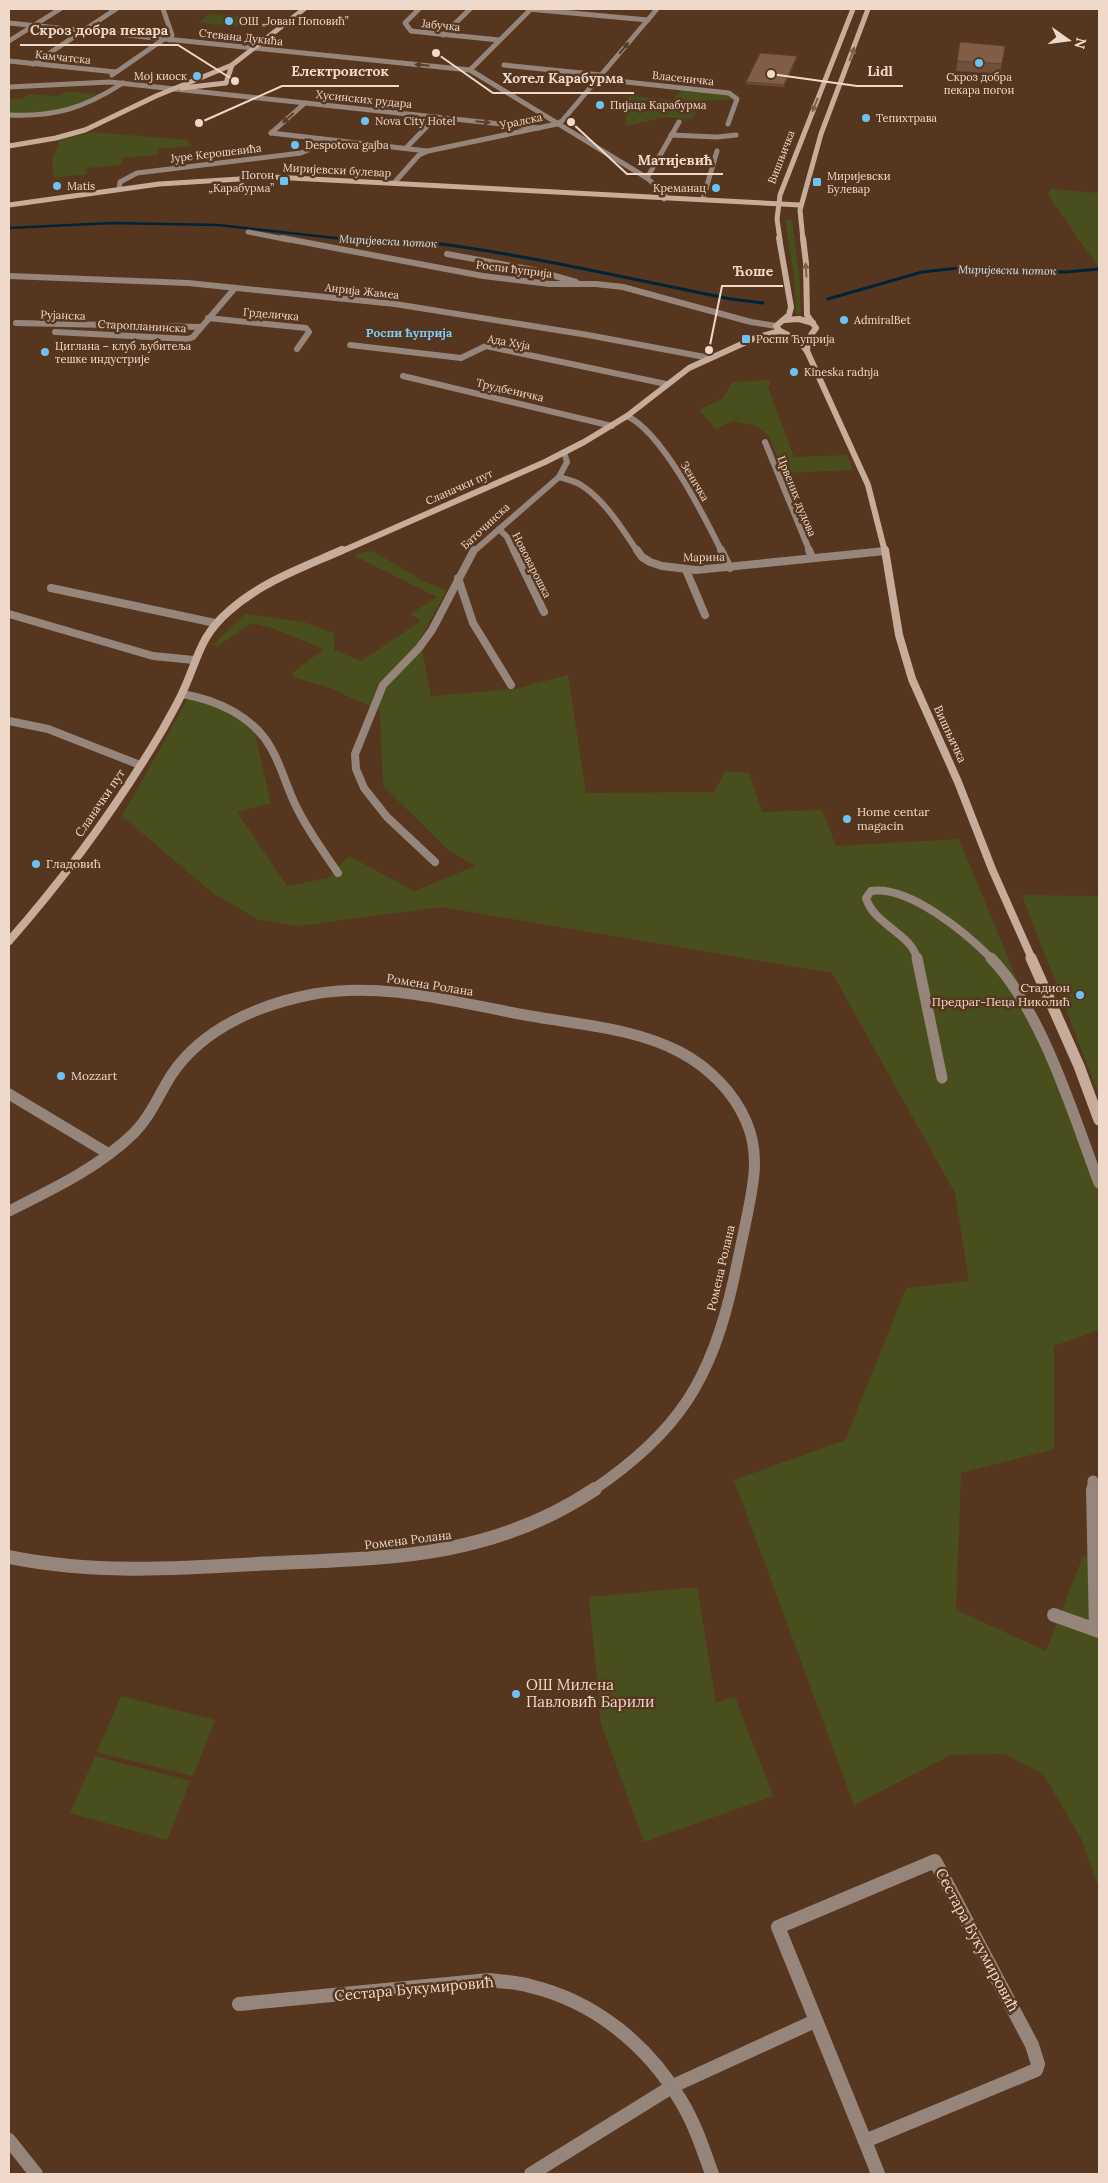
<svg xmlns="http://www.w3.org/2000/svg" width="1108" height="2183" font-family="Lora,serif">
<rect width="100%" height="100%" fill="#56361e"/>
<!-- green -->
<g fill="#494f1c">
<polygon points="210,14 251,17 240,26 198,23"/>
<polygon points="682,88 725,92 737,99 702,101 692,119 664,117 626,126 625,106 629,96 673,100"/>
<path d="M67 91 105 95C72 115 46 114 9 115V99H21L29 94 57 96Z"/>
<polygon points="92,132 187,140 192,146 157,149 158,155 122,158 122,165 86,168 87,174 54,178 52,160 59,141"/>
<polygon points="1051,189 1099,193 1099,268 1048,195"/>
<polygon points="785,220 792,220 799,274 801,315 796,314 794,276"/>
<polygon points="770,380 770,386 768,387 794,457 847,455 853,470 784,473 769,436 755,425 733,422 745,415 716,429 699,410 723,398 732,382"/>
<polygon points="373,551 423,581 447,590 420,639 431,696 515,689 568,675 586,793 714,792 725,771 749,773 762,812 822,810 836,846 959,839 1099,1179 1099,1330 1054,1346 1054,1449 961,1473 956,1610 1046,1651 1083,1556 1099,1556 1099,1889 1082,1840 1043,1774 1004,1754 951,1755 854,1805 734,1480 845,1440 906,1288 969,1281 955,1193 832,973 441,907 298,926 259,920 214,894 122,816 190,695 199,697 253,726 271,803 237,812 287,886 328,878 349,856 414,891 475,866 446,848 383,786 380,711 330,688 293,677 292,673 324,649 272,628 252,623 218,646 213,645 245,614 303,622 334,633 334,650 361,661 421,621 410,614 437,597 354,556 361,553"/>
<polygon points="1022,895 1099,896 1099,1095"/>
<polygon points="697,1587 716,1703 735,1697 773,1796 644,1842 601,1723 589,1597"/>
<polygon points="121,1696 215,1720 193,1776 97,1752"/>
<polygon points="95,1756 190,1781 167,1840 70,1813"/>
</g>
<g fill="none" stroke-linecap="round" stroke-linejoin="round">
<!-- stream-far1 -->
<polyline stroke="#002437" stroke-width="2.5" points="9,228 112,223 218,225 353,240"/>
<!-- stream -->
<g stroke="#002437" stroke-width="3">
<path d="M342 238C375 242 408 240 441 244 538 257 635 280 731 299L763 303"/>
<polyline points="828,299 922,272 968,267 1066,272 1099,269"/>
</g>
<!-- street-far4 -->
<g stroke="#96857a" stroke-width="5">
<polyline points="163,9 172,35 170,40"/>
<polyline points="419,9 405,23 411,31 499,40"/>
<polyline points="528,9 648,20"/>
<polyline points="9,23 470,70"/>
<polyline points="443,35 470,9"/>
<polyline points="9,41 60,9"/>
<polyline points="9,61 116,72"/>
<polyline points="33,64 116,9"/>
<polyline points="504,65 601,75"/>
<polyline points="470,70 647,178 665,194 664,199"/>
<polyline points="470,70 531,9"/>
<polyline points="112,75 164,39"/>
<polyline points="598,79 729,93 737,99 728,124"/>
<polyline points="9,87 110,82 539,128"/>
<path d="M9 115C56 117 84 108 123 83"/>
<polyline points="271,133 427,151"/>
<polyline points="271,133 305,103"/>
<polyline points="671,135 717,137 736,135"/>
<polyline points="406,148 436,117"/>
<polyline points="647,178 679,122"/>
<polyline points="394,183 419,155 428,151 557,124 562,121 657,9"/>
<polyline points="119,188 120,182 137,173 301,153 308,150 319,139"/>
<polyline points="703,199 717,151"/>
<polyline points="248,232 289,240"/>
</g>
<!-- street-far3 -->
<g stroke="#96857a" stroke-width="6">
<polyline points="282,238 483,276 550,284 596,284 623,287 751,322 776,326"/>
<polyline points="447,254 534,270 576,282"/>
<polyline points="9,276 188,283 395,304 588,335 710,358"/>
<polyline points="208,318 306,328 309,332 297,349"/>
<polyline points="16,323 200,327"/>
<polyline points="55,332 188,339 193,337 235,288"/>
<polyline points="350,345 461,358 486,346 666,384"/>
<polyline points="403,376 612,426"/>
<path d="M627 416C663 433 704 516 722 552"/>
<polyline points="765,442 810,552"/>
<path d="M564 452 567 462 559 477C566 479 575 481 581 485 606 501 622 529 638 552"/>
<polyline points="499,529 507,537 514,552"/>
<polyline points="473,552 559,477"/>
<polyline points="878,552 885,551"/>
</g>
<!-- street-far2 -->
<g stroke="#96857a" stroke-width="8">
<polyline points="514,550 544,612"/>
<polyline points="637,550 642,557 650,562 662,566 696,570 885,551"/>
<polyline points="721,550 730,568"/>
<polyline points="809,550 812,557"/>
<polyline points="686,570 705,615"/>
<polyline points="458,578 473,623 511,685"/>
<polyline points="51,588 215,623"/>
<polyline points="9,614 153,656 194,660"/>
<path d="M182 694C217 700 253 716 271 748 282 767 287 789 297 808 308 831 324 852 338 873"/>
<polyline points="9,721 48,729 140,765"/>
<polyline points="435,862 387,817 364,788 356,769 355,754 383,685 419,648 432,630 474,550"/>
<path d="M917 959C912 934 874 925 866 898L871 891C909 885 966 933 992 959"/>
</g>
<!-- street-far1 -->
<g stroke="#96857a" stroke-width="11">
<polyline points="917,958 942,1078"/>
<path d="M991 958C1042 1011 1073 1114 1099 1183"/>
<polyline points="9,1094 109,1154"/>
<path d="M9 1211C53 1189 98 1168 134 1133 151 1116 159 1094 172 1074 204 1027 261 1004 314 994 386 981 460 1004 531 1016 581 1025 634 1028 680 1052 708 1067 733 1091 746 1121 761 1155 753 1186 746 1221 742 1240 738 1259 734 1278 712 1379 679 1432 593 1490"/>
<polyline points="1093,1481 1093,1490"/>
</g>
<!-- street -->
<g stroke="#96857a" stroke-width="14">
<polyline points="1093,1489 1096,1630"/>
<path d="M9 1557C92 1574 173 1569 257 1564 379 1558 488 1561 595 1489"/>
<polyline points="1054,1615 1099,1631"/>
<polygon points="935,1861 1032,2045 1038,2064 1036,2070 865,2141 778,1927"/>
<path d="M239 2004 489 1980C503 1982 517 1982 530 1986 594 2001 648 2045 681 2101 695 2124 703 2149 712 2174"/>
<polyline points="9,2140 36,2174"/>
<polyline points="865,2141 878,2174"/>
<polyline points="531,2174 673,2086 815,2021"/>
</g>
<!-- secondary-far3 -->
<g stroke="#c7ac9a" stroke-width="5">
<polyline points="182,88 226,83 232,65"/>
<polyline points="9,146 56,138 85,130 156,96 232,65 304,9"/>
<polyline points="9,205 159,184 272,177 800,205"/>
<polyline points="780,240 777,219 780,195 853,9"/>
<polyline points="803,240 800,210 821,134 868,9"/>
</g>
<!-- secondary-far2 -->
<g stroke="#c7ac9a" stroke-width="6">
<polyline points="779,238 791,307 789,315 776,326 780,331 798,340 807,351 868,485 885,552"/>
<polyline points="803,238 806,263 807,315 816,328 808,339 807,351"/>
<polyline points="784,320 799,319 813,323"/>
<polyline points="340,552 545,462 584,442 627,416 689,368 755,338 780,331"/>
</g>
<!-- secondary-far1 -->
<g stroke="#c7ac9a" stroke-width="8">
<polyline points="885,550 899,635 912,679 958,782 992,869 1032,959"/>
<path d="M9 941C67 875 118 805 163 729 170 716 178 703 184 689 199 656 200 636 229 611 261 582 304 567 342 550"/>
</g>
<!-- secondary -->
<polyline stroke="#c7ac9a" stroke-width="11" points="1031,958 1079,1066 1099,1120"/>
</g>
<!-- wall -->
<g fill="#6f503b">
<polygon points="960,42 1005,46 1000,74 956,71"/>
<polygon points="797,56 797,59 784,87 746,84 746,82"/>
</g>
<!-- shaded-wall -->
<polygon fill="#5a4130" points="797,56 797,59 784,87 784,85"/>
<!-- building -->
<g fill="#815d45" stroke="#5a4130">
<polygon points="960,42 1005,46 1002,64 957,61"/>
<polygon points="760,53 797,56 784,85 746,82"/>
</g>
<!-- one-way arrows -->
<defs><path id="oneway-solid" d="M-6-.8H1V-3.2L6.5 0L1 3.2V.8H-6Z" transform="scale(1.25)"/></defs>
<g fill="#5c3e27">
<use href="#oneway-solid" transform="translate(624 48) rotate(-50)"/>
<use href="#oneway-solid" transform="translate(422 65) rotate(-174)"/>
<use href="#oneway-solid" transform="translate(288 118) rotate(139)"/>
<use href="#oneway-solid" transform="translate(483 122) rotate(6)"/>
</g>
<g fill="#7e5f49">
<use href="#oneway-solid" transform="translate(852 54) rotate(-70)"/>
<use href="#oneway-solid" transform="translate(815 105) rotate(112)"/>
<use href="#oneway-solid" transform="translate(806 270) rotate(-94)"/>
</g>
<!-- markers -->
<g fill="#6dc2f3" stroke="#56361e" stroke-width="2">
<circle cx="229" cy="21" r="5"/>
<circle cx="979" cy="63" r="5"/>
<circle cx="197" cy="76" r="5"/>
<circle cx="600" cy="105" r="5"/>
<circle cx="866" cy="118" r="5"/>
<circle cx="365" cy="121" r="5"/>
<circle cx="295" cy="145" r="5"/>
<rect x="279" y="176" width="10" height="10" rx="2.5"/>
<rect x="812" y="177" width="10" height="10" rx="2.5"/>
<circle cx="57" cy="186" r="5"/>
<circle cx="716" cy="188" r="5"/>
<circle cx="844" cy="320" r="5"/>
<rect x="741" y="334" width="10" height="10" rx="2.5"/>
<circle cx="45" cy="352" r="5"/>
<circle cx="794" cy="372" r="5"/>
<circle cx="847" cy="819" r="5"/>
<circle cx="36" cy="864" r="5"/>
<circle cx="1080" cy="995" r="5"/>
<circle cx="61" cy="1076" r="5"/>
<circle cx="516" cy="1694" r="5"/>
</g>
<g text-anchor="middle" stroke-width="5" stroke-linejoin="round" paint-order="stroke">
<!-- far-poi labels -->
<g font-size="11" fill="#eed9cb" stroke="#56361e" text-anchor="start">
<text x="239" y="25">ОШ „Јован Поповић”</text>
<text x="187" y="80" text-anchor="end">Мој киоск</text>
<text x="979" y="81" text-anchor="middle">Скроз добра<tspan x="979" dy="13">пекара погон</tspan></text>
<text x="610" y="109">Пијаца Карабурма</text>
<text x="876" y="122">Тепихтрава</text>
<text x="375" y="125">Nova City Hotel</text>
<text x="305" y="149">Despotova gajba</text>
<text x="274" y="179" text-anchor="end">Погон<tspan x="274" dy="13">„Карабурма”</tspan></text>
<text x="827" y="180">Миријевски<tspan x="827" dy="13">Булевар</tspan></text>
<text x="67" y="190">Matis</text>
<text x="706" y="192" text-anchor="end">Креманац</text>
<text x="854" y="324">AdmiralBet</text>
<text x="756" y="343">Роспи Ћуприја</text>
<text x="55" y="350">Циглана – клуб љубитеља<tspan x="55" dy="13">тешке индустрије</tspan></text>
<text x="804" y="376">Kineska radnja</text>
</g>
<!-- far-street labels -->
<g font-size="11" fill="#eed9cb" stroke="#56361e">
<text transform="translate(441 25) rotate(6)" y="4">Јабучка</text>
<text transform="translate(241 37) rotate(6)" y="4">Стевана Дукића</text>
<text transform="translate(63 57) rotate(6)" y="4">Камчатска</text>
<text transform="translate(683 78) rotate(6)" y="4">Власеничка</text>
<text transform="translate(364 99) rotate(6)" y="4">Хусинских рудара</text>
<text transform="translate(521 121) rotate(-12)" y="4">Уралска</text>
<text transform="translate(216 153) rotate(-7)" y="4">Јуре Керошевића</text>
<text transform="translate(781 157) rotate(-69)" y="4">Вишњичка</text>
<text transform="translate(337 170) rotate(3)" y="4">Миријевски булевар</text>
<text transform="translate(514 269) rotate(7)" y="4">Роспи ћуприја</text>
<text transform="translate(362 291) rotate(6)" y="4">Анрија Жамеа</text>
<text transform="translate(271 314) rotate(5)" y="4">Грделичка</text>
<text transform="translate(63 315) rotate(2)" y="4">Рујанска</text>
<text transform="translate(142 326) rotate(3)" y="4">Старопланинска</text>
<text transform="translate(509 342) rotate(10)" y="4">Ада Хуја</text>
<text transform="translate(510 390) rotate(13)" y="4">Трудбеничка</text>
<text transform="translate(695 481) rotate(59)" y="4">Зеничка</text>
<text transform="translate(459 487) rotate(-24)" y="4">Сланачки пут</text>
<text transform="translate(797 496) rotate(68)" y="4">Црвених дудова</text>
<text transform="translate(485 526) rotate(-43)" y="4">Баточинска</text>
<text transform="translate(704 557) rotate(-1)" y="4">Марина</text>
<text transform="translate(532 565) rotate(63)" y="4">Нововарошка</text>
</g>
<!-- far-water labels -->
<g font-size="11" font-style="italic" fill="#cee6f5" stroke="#56361e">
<text transform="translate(388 241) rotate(3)" y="4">Миријевски поток</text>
<text transform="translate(1007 270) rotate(1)" y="4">Миријевски поток</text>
</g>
<!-- far-quarter labels -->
<g font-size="12" font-weight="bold" fill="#7eccf9" stroke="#56361e">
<text x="409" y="337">Роспи ћуприја</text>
</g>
<!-- street labels -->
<g font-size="12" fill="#eed9cb" stroke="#56361e">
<text transform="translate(950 734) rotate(65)" y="4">Вишњичка</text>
<text transform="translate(100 803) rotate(-56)" y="4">Сланачки пут</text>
<text transform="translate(430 985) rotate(9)" y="4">Ромена Ролана</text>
<text transform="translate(721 1268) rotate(-77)" y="4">Ромена Ролана</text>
<text transform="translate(408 1540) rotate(-7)" y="4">Ромена Ролана</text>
</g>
<!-- poi labels -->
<g font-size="12" fill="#eed9cb" stroke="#56361e" text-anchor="start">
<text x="857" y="816">Home centar<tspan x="857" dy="14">magacin</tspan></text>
<text x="46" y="868">Гладовић</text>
<text x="1070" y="992" text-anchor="end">Стадион<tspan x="1070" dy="14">Предраг-Пеца Николић</tspan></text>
<text x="71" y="1080">Mozzart</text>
</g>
<!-- near-poi labels -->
<g font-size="15" fill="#eed9cb" stroke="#56361e" text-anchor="start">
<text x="526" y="1690">ОШ Милена<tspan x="526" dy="17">Павловић Барили</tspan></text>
</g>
<!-- near-street labels -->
<g font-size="15" fill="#eed9cb" stroke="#56361e">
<text transform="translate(977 1940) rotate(62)" y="5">Сестара Букумировић</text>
<text transform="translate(414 1989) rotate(-5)" y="5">Сестара Букумировић</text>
</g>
</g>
<!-- callouts -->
<path fill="none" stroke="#eed9cb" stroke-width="2" d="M235 81L178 45H20M199 123L282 86H399M771 74L857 86H903M436 53L493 93H634M571 122L627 174H723M709 350L722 286H783"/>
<g fill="#eed9cb" stroke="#56361e" stroke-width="2">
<circle cx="235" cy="81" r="5"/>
<circle cx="199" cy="123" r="5"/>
<circle cx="771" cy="74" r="5"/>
<circle cx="436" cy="53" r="5"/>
<circle cx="571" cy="122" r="5"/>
<circle cx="709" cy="350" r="5"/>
</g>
<g font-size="14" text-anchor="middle" font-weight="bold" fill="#eed9cb" stroke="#56361e" stroke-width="5" stroke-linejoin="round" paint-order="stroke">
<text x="99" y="35">Скроз добра пекара</text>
<text x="340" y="76">Електроисток</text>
<text x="880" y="76">Lidl</text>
<text x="563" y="83">Хотел Карабурма</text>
<text x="675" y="165">Матијевић</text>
<text x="753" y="276">Ћоше</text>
</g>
<!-- border -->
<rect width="1108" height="2183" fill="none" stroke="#eed9cb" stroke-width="20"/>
<!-- north arrow -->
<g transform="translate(1068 40) rotate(104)" stroke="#56361e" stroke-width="4" paint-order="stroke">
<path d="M0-4L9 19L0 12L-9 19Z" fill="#eed9cb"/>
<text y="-8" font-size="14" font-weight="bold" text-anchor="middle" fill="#eed9cb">N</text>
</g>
</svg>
